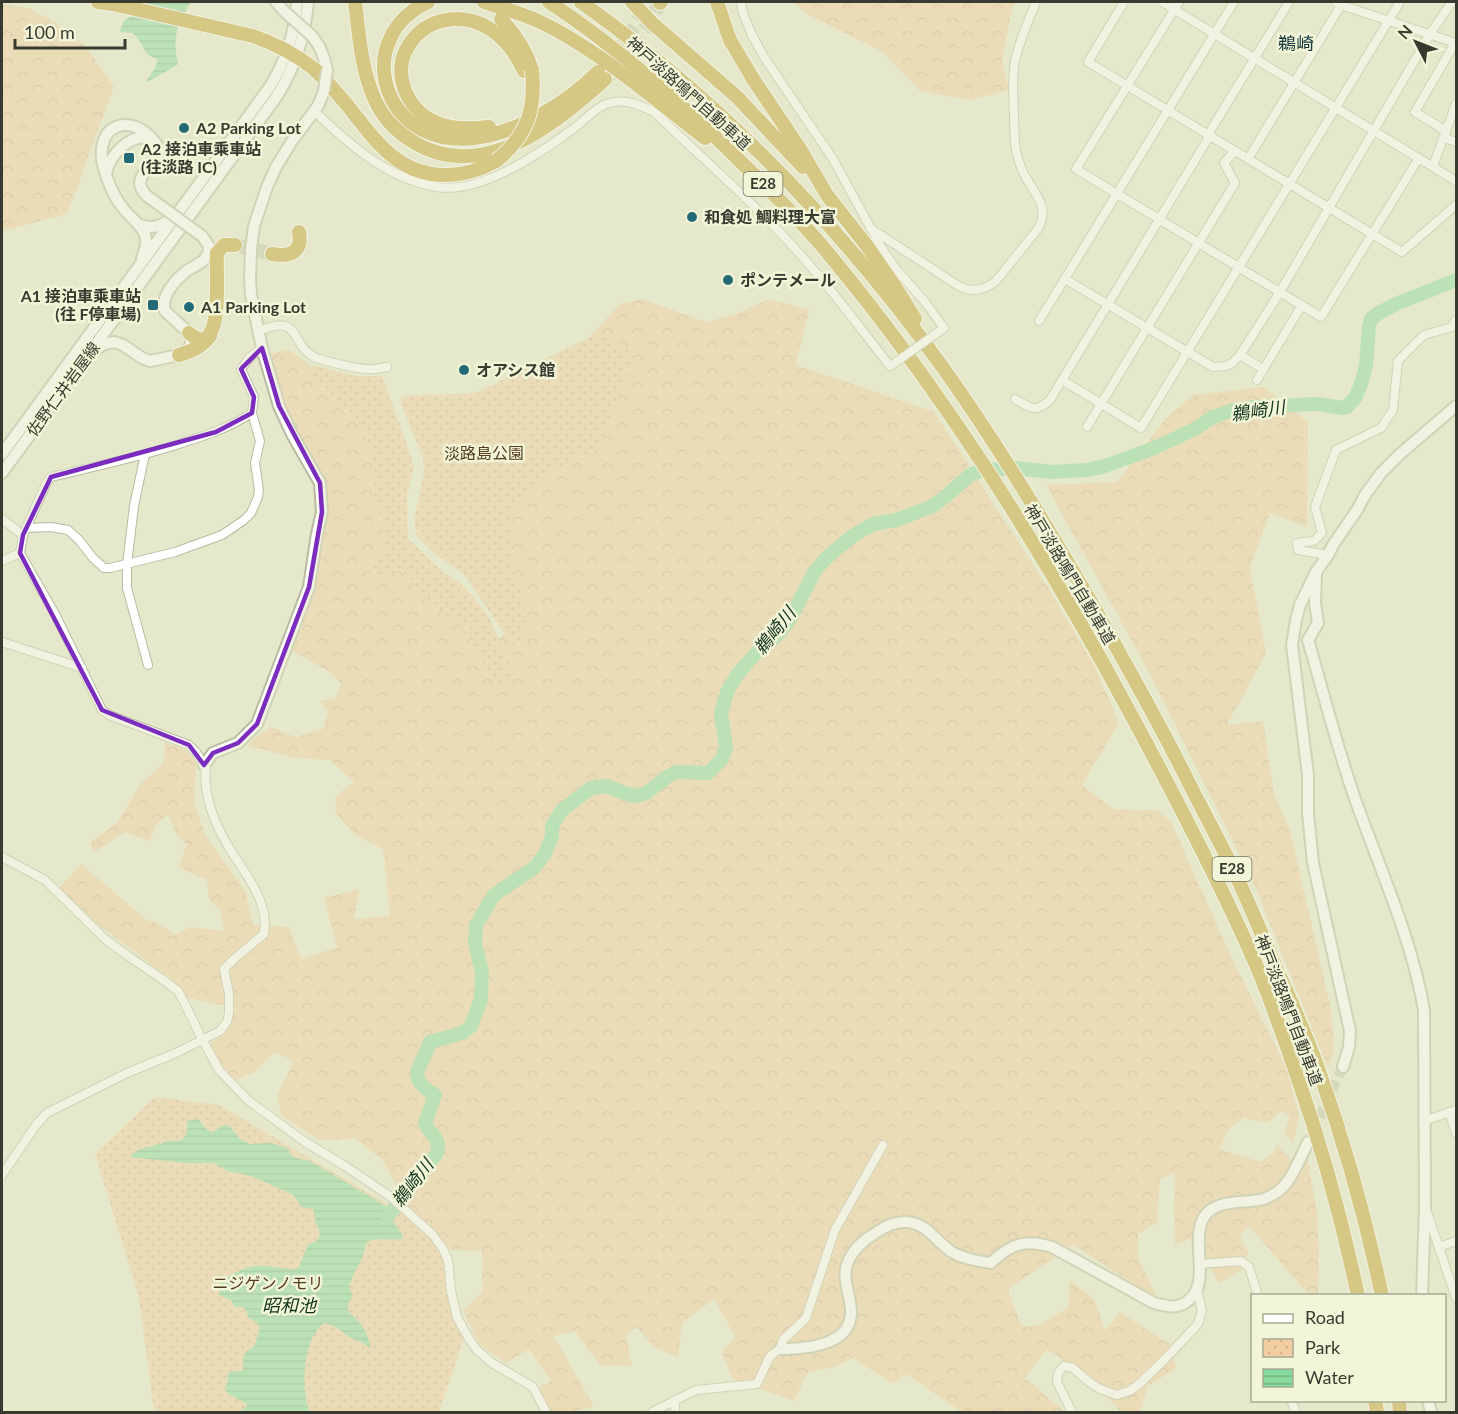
<svg xmlns="http://www.w3.org/2000/svg" width="1458" height="1414" font-family="Lato,'Noto Sans JP',sans-serif">
<defs>
<pattern id="forest-crowns" width="20" height="18" patternUnits="userSpaceOnUse" patternTransform="scale(1.5)"><rect width="20" height="18" fill="#f2cea2"/><path d="M2 6a3 3 0 1 1 6 0M12 15a3 3 0 1 1 6 0" fill="none" stroke="#d0b28c"/></pattern>
<pattern id="park-dots" width="8" height="8" patternUnits="userSpaceOnUse" patternTransform="scale(1.5)"><rect width="8" height="8" fill="#f2cea2"/><path d="M2 2h.1M6 6h.1" fill="none" stroke="#d0b28c" stroke-width="1.8" stroke-linecap="round"/></pattern>
<pattern id="water-rules" width="6" height="5" patternUnits="userSpaceOnUse" patternTransform="scale(1.5)"><rect width="6" height="5" fill="#89da9e"/><path d="M0 2.5h6" fill="none" stroke="#71b281"/></pattern>
</defs>
<rect width="100%" height="100%" fill="#e5e8cb"/>
<!-- forest -->
<g fill="url(#forest-crowns)">
<polygon points="793,2 1016,2 1012,9 1002,61 1009,90 969,100 920,91 883,52 808,15"/>
<polygon points="2,4 28,8 55,22 87,48 114,87 67,214 2,231"/>
<polygon points="642,299 706,322 737,314 769,299 809,310 796,365 934,412 1048,588 1094,665 1119,723 1082,785 1113,809 1158,811 1171,822 1235,965 1288,1071 1299,1118 1293,1143 1284,1135 1290,1117 1282,1111 1268,1123 1244,1118 1229,1129 1219,1149 1261,1162 1274,1152 1277,1144 1297,1168 1307,1156 1317,1213 1319,1254 1318,1295 1309,1295 1249,1226 1240,1236 1248,1252 1243,1269 1220,1283 1191,1238 1175,1245 1174,1211 1175,1173 1160,1179 1157,1223 1138,1234 1138,1258 1158,1299 1073,1245 1008,1289 1021,1326 1037,1326 1068,1308 1070,1280 1095,1300 1105,1331 1119,1312 1170,1344 1176,1368 1148,1386 1140,1412 1129,1412 1119,1410 1087,1376 1047,1349 1025,1378 1065,1412 962,1412 906,1374 893,1384 853,1358 834,1367 808,1372 794,1401 732,1379 722,1352 735,1336 714,1299 682,1323 678,1358 654,1347 637,1327 626,1334 632,1366 600,1365 575,1331 554,1336 594,1407 580,1410 579,1412 551,1412 537,1388 551,1381 529,1349 506,1363 480,1345 463,1311 482,1292 482,1251 430,1249 391,1213 404,1200 382,1159 355,1139 319,1140 282,1116 277,1096 294,1061 275,1052 253,1073 235,1080 223,1067 210,1043 225,1034 236,1008 188,998 171,979 100,926 59,888 81,864 149,922 154,921 174,934 192,927 224,931 221,912 209,899 207,880 178,867 187,845 178,837 168,815 158,822 149,841 125,832 94,852 90,842 117,823 141,783 163,764 165,742 187,751 196,762 194,802 205,834 246,893 253,925 289,927 301,959 337,947 324,898 359,889 354,919 390,916 383,849 354,834 335,812 336,796 354,782 330,760 296,758 248,746 254,738 271,727 296,737 323,729 328,712 320,701 335,699 341,684 330,672 291,650 316,571 323,479 285,409 269,355 288,349 315,369 315,384 343,405 363,428 375,470 373,490 386,540 400,568 422,597 462,627 499,691 511,666 499,639 515,622 466,487 588,338 620,304"/>
<polygon points="1264,387 1308,422 1307,527 1270,513 1250,568 1266,653 1227,725 1263,721 1274,794 1290,830 1331,1009 1334,1048 1328,1068 1254,884 1151,676 1046,485 1117,482 1166,418 1194,395"/>
</g>
<!-- park -->
<g fill="url(#park-dots)">
<polygon points="600,332 635,355 599,449 558,468 509,514 510,567 519,585 529,625 518,642 513,646 465,576 434,553 416,535 414,519 424,473 423,458 401,404 401,396 476,393"/>
<polygon points="312,365 355,376 382,376 409,450 414,467 407,497 408,539 442,571 462,584 488,615 511,666 508,680 499,691 462,627 422,597 400,568 381,584 367,572 386,540 373,490 375,470 363,428 343,405 311,381"/>
<polygon points="155,1097 219,1105 406,1215 443,1249 465,1335 439,1412 154,1412 139,1298 95,1154"/>
</g>
<!-- water -->
<g fill="url(#water-rules)">
<path d="M139 2H191C177 25 172 37 178 64 168 71 158 75 148 82L147 80 155 68 158 60 147 54 139 40 133 33 121 32 120 30 124 21 132 15Z"/>
<path d="M198 1119C202 1124 206 1130 212 1132L224 1125H228L240 1139 250 1144 271 1143 288 1148 290 1154 293 1157 312 1162 386 1206 391 1213 390 1216C393 1225 402 1230 403 1239 394 1241 376 1237 369 1241 365 1243 365 1249 364 1253 360 1265 351 1275 349 1288L353 1295C340 1314 354 1313 363 1327 366 1333 369 1340 371 1346L370 1348 361 1342 352 1339 336 1327 325 1323C303 1335 300 1392 310 1412H239L248 1405C242 1400 229 1396 225 1390L228 1379V1374L231 1371H243C243 1360 241 1352 254 1347L260 1328 256 1322 249 1318 244 1307H235L231 1300 219 1295 220 1282C229 1275 243 1268 255 1266 269 1265 284 1270 298 1269L308 1245C315 1242 322 1239 319 1230 319 1228 317 1227 316 1225 315 1220 315 1215 313 1209L301 1207 296 1198 291 1194 256 1178 239 1173 230 1172 213 1163H186L130 1157C141 1144 157 1148 169 1140 186 1144 188 1134 187 1121Z"/>
</g>
<g fill="none" stroke-linecap="round" stroke-linejoin="round">
<!-- river -->
<path stroke="#89da9e" stroke-width="14" d="M387 1217 437 1153C441 1136 431 1137 425 1123L435 1095C404 1076 422 1068 430 1042L462 1033 471 1026 481 999 482 973 475 942 476 925 494 895 534 868 545 854 552 836V826L561 811 591 788 607 786 624 793 635 796 645 794 667 777 676 772 708 773 722 759 726 747 721 714 727 692 737 675 757 652 766 646 779 633 789 621 815 571 826 558 854 535 873 524 896 520 931 507 945 497 970 475 980 471 1015 468 1052 472 1086 470 1102 467 1152 449 1195 429 1213 417 1233 410 1253 407 1317 404 1343 408 1347 407 1355 398 1361 384 1366 365 1369 326 1371 319 1377 314 1396 304 1456 280"/>
<!-- secondary-tunnel -->
<polyline stroke="#c3c5ac" stroke-width="10" stroke-dasharray="10 5" stroke-linecap="butt" points="1313,1131 1343,1067"/>
<!-- highway-tunnel -->
<g stroke="#c3c5ac" stroke-width="14" stroke-dasharray="14 7" stroke-linecap="butt">
<polyline points="599,70 623,44 650,2"/>
<path d="M605 79C627 56 645 32 660 3"/>
<polyline points="235,245 272,254"/>
</g>
<!-- street casing -->
<g stroke="#b9bba0" stroke-width="10">
<g id="street">
<polyline points="741,2 743,13 752,35 764,57 833,159 881,247 897,270 925,302 944,328 937,333"/>
<polyline points="1124,2 1088,62 1402,252 1456,205"/>
<polyline points="1162,2 1456,181"/>
<polyline points="1179,2 1076,169 1321,317 1419,158"/>
<polyline points="1336,2 1341,5 1456,43"/>
<path d="M314 111C349 144 387 179 437 187 481 194 539 154 573 129 583 122 595 108 606 104 624 98 638 104 654 112 702 158 753 202 798 252 831 288 860 328 890 366L896 362"/>
<polyline points="1446,131 1415,112 1455,43"/>
<polyline points="1444,138 1456,142"/>
<polyline points="1248,159 1343,2"/>
<polyline points="1433,166 1456,104"/>
<path d="M870 228 957 285C971 293 984 291 996 281L1037 230C1051 208 1035 194 1025 176 1021 169 1019 162 1017 155 1014 144 1015 133 1014 122 1014 105 1012 85 1014 67 1017 46 1028 22 1036 2"/>
<polyline points="1065,279 1213,367 1226,366 1231,364 1240,355 1280,292 1430,34 1452,2"/>
<polyline points="1039,321 1234,2"/>
<path d="M259 331C302 313 289 343 314 357 323 361 358 369 368 369 374 370 381 368 387 367"/>
<polyline points="1240,355 1263,369"/>
<polyline points="1062,380 1141,428 1400,2"/>
<polyline points="1257,380 1302,305"/>
<path d="M1015 399C1032 408 1034 414 1050 400L1206 142 1212 128 1289 2"/>
<polyline points="1087,427 1235,183 1224,163 1235,151"/>
<polyline points="145,454 134,506 127,564 127,588 148,665"/>
<polyline points="2,519 23,535"/>
<polyline points="26,528 51,527 68,530 79,540 93,558 104,568 110,568 175,552 222,535 244,520 251,513 258,497 259,490 255,463 260,441 252,413 254,397 241,369 250,357 262,348"/>
<polyline points="1328,555 1298,550 1297,543 1314,541 1322,533 1315,507 1336,450 1381,428 1393,410 1398,361 1424,335 1452,327 1456,320"/>
<polyline points="2,561 20,553"/>
<polyline points="2,642 82,668"/>
<polyline points="2,857 45,880 105,939 128,956 162,979 178,991 183,1000 203,1041 219,1070 249,1101 305,1142 345,1166 391,1197 433,1235 443,1249 448,1260 451,1291 457,1317 469,1339 477,1350 492,1363 533,1387 546,1412"/>
<polyline points="1449,1112 1456,1133"/>
<polyline points="1424,1121 1456,1110"/>
<path d="M2 1175 36 1125 47 1113 127 1073 176 1053 220 1031 227 1022 229 1013V994L224 969 235 958 264 934C269 903 249 879 233 854 218 831 202 797 206 768L196 752 189 745 109 715 102 710 55 614 20 553 23 535 47 482 51 477C93 467 135 458 176 445 204 436 227 429 252 413"/>
<polyline points="1427,1212 1456,1298"/>
<polyline points="1439,1247 1456,1241"/>
<polyline points="1200,1264 1241,1261 1249,1267 1258,1296"/>
<polyline points="1291,1400 1296,1412"/>
<polyline points="652,1412 696,1390 757,1384 770,1356 780,1349 783,1340 806,1318 835,1230 883,1145"/>
<polyline points="675,1412 675,1400"/>
<polyline points="1072,1412 1057,1382 1058,1373 1064,1366 1073,1368 1089,1382 1100,1389 1117,1395 1129,1391 1137,1386 1165,1359 1198,1324 1202,1311 1197,1290"/>
</g>
</g>
<!-- secondary casing -->
<g stroke="#b9bba0" stroke-width="14">
<g id="secondary">
<polyline points="276,2 285,12"/>
<polyline points="319,46 324,58 327,70"/>
<path d="M106 174C109 155 132 131 152 139"/>
<path d="M140 225C151 229 161 227 170 219"/>
<path d="M142 258C154 230 137 226 122 207 113 195 107 180 103 165 94 124 131 112 154 141 172 161 123 173 147 196"/>
<path d="M94 351 104 344 114 342 123 345 142 358 150 361 179 355 185 352 191 345V337L189 333 165 311C160 296 176 279 188 270 198 264 210 260 209 246L202 236"/>
<path d="M2 454 269 88C286 61 295 33 297 2"/>
<path d="M2 473 277 96C295 67 305 36 308 2"/>
<path d="M1316 572 1315 603 1318 623 1308 640C1323 691 1336 743 1353 793 1378 865 1411 935 1424 1010L1425 1207 1422 1296"/>
<polyline points="204,765 213,753 238,743 257,724 309,587 317,534 322,512 320,483 292,434 279,406 262,348 251,295 250,279 251,249 254,226 267,187 276,167 292,141 318,106 324,91"/>
<polyline points="1343,1067 1349,1047 1350,1031 1313,863 1308,813 1308,775 1292,645 1296,620 1300,605 1316,572 1328,555 1333,545 1357,510 1365,495 1381,473 1400,454 1456,406"/>
<path d="M780 1349C804 1349 849 1346 851 1314 852 1299 843 1284 846 1269 849 1253 861 1242 874 1234 884 1227 894 1221 907 1222 927 1223 936 1242 952 1252 964 1259 978 1261 991 1263 1011 1243 1026 1239 1052 1247L1154 1303C1166 1306 1175 1309 1185 1303 1214 1285 1189 1243 1204 1217 1216 1198 1246 1204 1264 1199 1269 1197 1276 1193 1280 1190 1292 1180 1301 1156 1308 1142"/>
<polyline points="1428,1400 1431,1412"/>
</g>
</g>
<!-- highway casing -->
<g stroke="#fff" stroke-width="16">
<g id="highway">
<polyline points="98,2 113,4"/>
<path d="M355 2C359 34 361 70 375 100 383 118 398 133 415 143 483 183 556 124 605 79"/>
<path d="M428 2C412 9 397 22 390 39 374 73 391 116 425 131 482 157 558 111 598 72"/>
<path d="M484 2C501 7 519 13 536 20 595 47 653 98 705 138"/>
<path d="M549 2C620 49 685 106 746 167 772 192 798 218 822 246 944 391 1046 555 1135 722 1178 802 1221 884 1257 967 1271 1001 1283 1035 1295 1070 1321 1144 1342 1219 1358 1296"/>
<path d="M581 2C720 101 841 227 941 365 997 443 1047 526 1095 609 1128 668 1161 726 1191 787 1207 819 1225 851 1240 884 1253 913 1265 941 1277 970 1292 1003 1307 1036 1319 1071 1345 1144 1366 1219 1382 1296"/>
<polyline points="632,2 652,23 737,97 803,167"/>
<polyline points="717,2 730,40 753,79 800,149 827,195 867,246 894,285 915,319"/>
<polyline points="660,3 661,2"/>
<path d="M501 19C516 35 526 50 532 70"/>
<path d="M313 68C326 80 337 93 348 106 375 140 398 176 447 175 465 175 480 170 496 161"/>
<path d="M489 127C472 129 451 130 435 122 406 109 391 72 409 45 426 17 463 12 490 29 505 39 517 55 524 71"/>
<path d="M272 254C289 257 303 253 299 232"/>
<path d="M189 333C226 364 215 268 217 253L224 245H235"/>
<path d="M179 355C192 351 202 347 210 336"/>
<polyline points="1375,1400 1377,1412"/>
<polyline points="1399,1400 1400,1412"/>
</g>
</g>
<!-- street -->
<use href="#street" stroke="#fff" stroke-width="8"/>
<!-- secondary -->
<use href="#secondary" stroke="#fff" stroke-width="10"/>
<!-- highway -->
<use href="#highway" stroke="#c1a02f" stroke-width="14"/>
<!-- street-bridge casing -->
<g stroke="#b9bba0" stroke-width="10" stroke-linecap="butt">
<polyline id="street-bridge" points="896,362 937,333"/>
</g>
<!-- secondary-bridge casing -->
<g stroke="#b9bba0" stroke-width="14" stroke-linecap="butt">
<g id="secondary-bridge">
<polyline points="285,12 312,36 319,46"/>
<polyline points="324,91 327,70"/>
<polyline points="147,196 202,236"/>
</g>
</g>
<!-- highway-bridge casing -->
<g stroke="#fff" stroke-width="16" stroke-linecap="butt">
<g id="highway-bridge">
<path d="M113 4 253 36C276 44 295 54 313 68"/>
<path d="M496 161C527 136 536 110 532 70"/>
</g>
</g>
<!-- street-bridge -->
<use href="#street-bridge" stroke="#fff" stroke-width="8"/>
<!-- secondary-bridge -->
<use href="#secondary-bridge" stroke="#fff" stroke-width="10"/>
<!-- highway-bridge -->
<use href="#highway-bridge" stroke="#c1a02f" stroke-width="14"/>
</g>
<!-- marked area -->
<path d="M0 0H1458V1414H0ZM262 348 279 406 320 483 322 512 309 587 257 724 238 743 213 753 204 765 189 745 102 710 20 553 23 535 51 477 216 432 252 413 254 397 241 369Z" fill="#e5e8cb" fill-opacity=".55" fill-rule="evenodd"/>
<path fill="none" stroke="#7b2cbf" stroke-width="4.5" stroke-linejoin="round" d="M262 348 279 406 320 483 322 512 309 587 257 724 238 743 213 753 204 765 189 745 102 710 20 553 23 535 51 477 216 432 252 413 254 397 241 369Z"/>
<!-- markers -->
<g fill="#216a76" stroke="#f2f5d8" stroke-width="2">
<circle cx="184" cy="128" r="6"/>
<rect x="123" y="152" width="12" height="12" rx="3"/>
<circle cx="692" cy="217" r="6"/>
<circle cx="728" cy="280" r="6"/>
<rect x="147" y="299" width="12" height="12" rx="3"/>
<circle cx="189" cy="307" r="6"/>
<circle cx="464" cy="370" r="6"/>
</g>
<g text-anchor="middle" stroke-width="5" stroke-linejoin="round" paint-order="stroke">
<!-- shield labels -->
<g fill="#f2f5d8" stroke="#707262" stroke-width="1.5">
<rect x="743.5" y="172" width="39" height="24" rx="4.5"/>
<rect x="1212.5" y="857" width="39" height="24" rx="4.5"/>
</g>
<g font-size="15" font-weight="bold" fill="#393a2f">
<text x="763" y="189">E28</text>
<text x="1232" y="874">E28</text>
</g>
<!-- street labels -->
<g font-size="16" fill="#393a2f" stroke="#f2f5d8">
<text transform="translate(689 93) rotate(42)" y="6">神戸淡路鳴門自動車道</text>
<text transform="translate(63 389) rotate(-54)" y="6">佐野仁井岩屋線</text>
<text transform="translate(1070 574) rotate(59)" y="6">神戸淡路鳴門自動車道</text>
<text transform="translate(1289 1010) rotate(69)" y="6">神戸淡路鳴門自動車道</text>
</g>
<!-- poi labels -->
<g font-size="16" font-weight="bold" fill="#393a2f" stroke="#f2f5d8" text-anchor="start">
<text x="196" y="134">A2 Parking Lot</text>
<text x="141" y="155">A2 接泊車乘車站<tspan x="141" dy="18">(往淡路 IC)</tspan></text>
<text x="704" y="223">和食処 鯛料理大富</text>
<text x="740" y="286">ポンテメール</text>
<text x="141" y="302" text-anchor="end">A1 接泊車乘車站<tspan x="141" dy="18">(往 F停車場)</tspan></text>
<text x="201" y="313">A1 Parking Lot</text>
<text x="476" y="376">オアシス館</text>
</g>
<!-- park labels -->
<g font-size="16" fill="#553c1c" stroke="#f2f5d8">
<text x="484" y="459">淡路島公園</text>
<text x="268" y="1289">ニジゲンノモリ</text>
</g>
<!-- neighbourhood labels -->
<g font-size="18" fill="#16373e" stroke="#f2f5d8">
<text x="1296" y="50">鵜崎</text>
</g>
<!-- water labels -->
<g font-size="18" font-style="italic" fill="#10331c" stroke="#f2f5d8">
<text transform="translate(1258 411) rotate(-8)" y="6">鵜崎川</text>
<text transform="translate(775 631) rotate(-51)" y="6">鵜崎川</text>
<text transform="translate(413 1183) rotate(-52)" y="6">鵜崎川</text>
<text x="289" y="1312">昭和池</text>
</g>
</g>
<!-- border -->
<rect width="1458" height="1414" fill="none" stroke="#393a2f" stroke-width="6"/>
<!-- legend -->
<rect x="1251" y="1294" width="195" height="108" fill="#f2f5d8" stroke="#a8aa94" stroke-width="1.5"/>
<rect x="1263" y="1314" width="30" height="9" fill="#ffffff" stroke="#a8aa94" stroke-width="1.5"/>
<text x="1305" y="1324" font-size="18" fill="#393a2f">Road</text>
<rect x="1263" y="1339" width="30" height="18" fill="url(#park-dots)" stroke="#a8aa94" stroke-width="1.5"/>
<text x="1305" y="1354" font-size="18" fill="#393a2f">Park</text>
<rect x="1263" y="1369" width="30" height="18" fill="url(#water-rules)" stroke="#a8aa94" stroke-width="1.5"/>
<text x="1305" y="1384" font-size="18" fill="#393a2f">Water</text>
<!-- north arrow -->
<g transform="translate(1416 42) rotate(312)" stroke="#f2f5d8" stroke-width="4.5" paint-order="stroke">
<path d="M0-4.5L10 22L0 15L-10 22Z" fill="#393a2f"/>
<text y="-9" font-size="16" font-weight="bold" text-anchor="middle" fill="#393a2f">N</text>
</g>
<!-- scale -->
<path d="M15 39v9h110v-9" fill="none" stroke="#393a2f" stroke-width="3"/>
<text x="24" y="39" font-size="18" fill="#393a2f" stroke="#f2f5d8" stroke-width="4.5" paint-order="stroke">100 m</text>
</svg>
